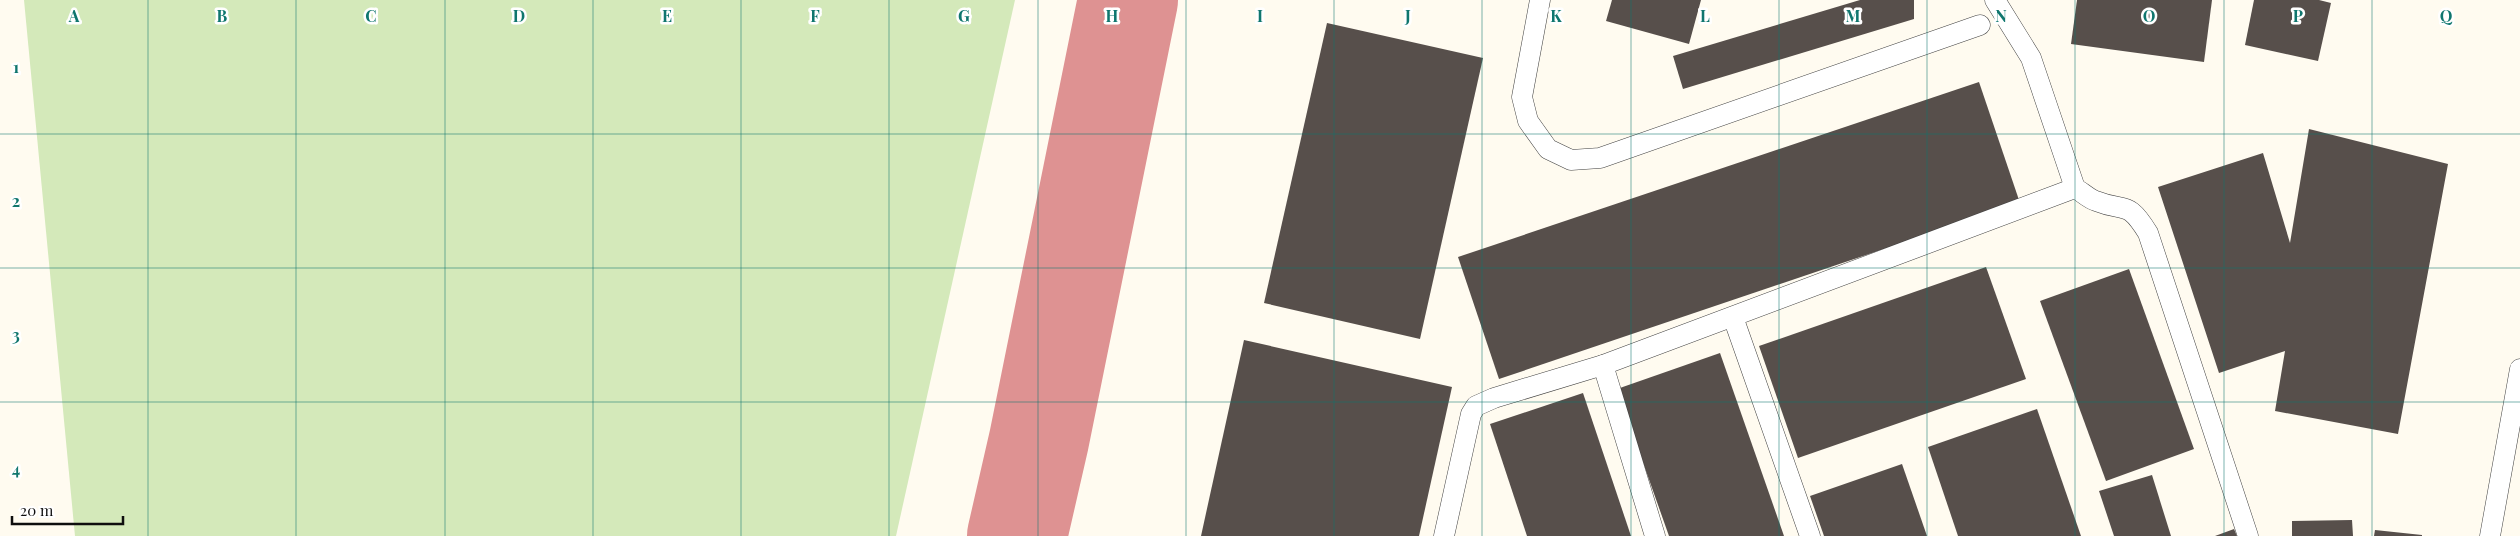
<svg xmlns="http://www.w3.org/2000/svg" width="2520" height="536" font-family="'Playfair Display',serif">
<rect width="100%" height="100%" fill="#fffbf0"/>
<!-- green -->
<polygon fill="#d4e9ba" points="24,0 1015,0 896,536 75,536"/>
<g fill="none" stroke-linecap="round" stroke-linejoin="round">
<!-- taxiway -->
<polyline stroke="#de9292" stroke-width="100" points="1017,536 1039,440 1128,0"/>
</g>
<!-- building -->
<g fill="#574f4b">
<polygon points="1612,0 1701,0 1689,44 1606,21"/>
<polygon points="1860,0 1914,0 1914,19 1683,89 1673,56"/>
<polygon points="2077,0 2212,0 2204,62 2071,44"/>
<polygon points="2254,0 2319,0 2331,3 2318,61 2245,45"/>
<polygon points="1327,23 1483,58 1420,339 1264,303"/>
<polygon points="1979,82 2020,203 1499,379 1458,257"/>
<polygon points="2309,129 2448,164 2398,434 2275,411 2285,351 2219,373 2158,187 2263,153 2290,243"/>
<polygon points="1986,267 2026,379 1798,458 1759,346"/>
<polygon points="2129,269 2194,449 2106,481 2040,301"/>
<polygon points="1244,340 1452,387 1419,536 1201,536"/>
<polygon points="1720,353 1784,536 1669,536 1617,389"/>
<polygon points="1583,393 1631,536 1527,536 1490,424"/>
<polygon points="2037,409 2081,536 1958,536 1928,447"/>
<polygon points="1902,464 1927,536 1824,536 1810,496"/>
<polygon points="2152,475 2171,536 2114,536 2099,491"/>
<polygon points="2352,520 2353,536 2292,536 2292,521"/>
<polygon points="2234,529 2237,536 2215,536"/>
<polygon points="2375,530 2422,535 2422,536 2374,536"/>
</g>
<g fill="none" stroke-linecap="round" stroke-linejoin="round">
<!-- lane casing -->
<g stroke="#414141" stroke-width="21">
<g id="lane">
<polyline points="1540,0 1522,97 1528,121 1548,149 1571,160 1600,158 1980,25"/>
<polyline points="1995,0 2031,58 2075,188"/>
<polyline points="1733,317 1810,536"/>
<polyline points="1603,365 1655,536"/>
<path d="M1444 536 1471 414 1476 406 1494 398 1603 365 2075 188C2082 192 2089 199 2096 201 2126 213 2127 199 2148 233L2248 536"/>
<polyline points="2490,536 2520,369"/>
</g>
</g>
<!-- lane -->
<use href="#lane" stroke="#fff" stroke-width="20"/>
</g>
<!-- grid -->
<path fill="none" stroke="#0f766e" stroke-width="1" stroke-opacity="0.55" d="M148 0V536M296 0V536M445 0V536M593 0V536M741 0V536M889 0V536M1038 0V536M1186 0V536M1334 0V536M1482 0V536M1631 0V536M1779 0V536M1927 0V536M2075 0V536M2224 0V536M2372 0V536M0 134H2520M0 268H2520M0 402H2520"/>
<g font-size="16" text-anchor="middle" font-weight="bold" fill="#0f766e" stroke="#fff" stroke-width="5" stroke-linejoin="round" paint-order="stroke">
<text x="74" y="22">A</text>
<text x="222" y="22">B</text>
<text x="371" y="22">C</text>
<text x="519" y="22">D</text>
<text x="667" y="22">E</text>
<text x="815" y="22">F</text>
<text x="964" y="22">G</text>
<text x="1112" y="22">H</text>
<text x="1260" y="22">I</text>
<text x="1408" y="22">J</text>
<text x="1556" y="22">K</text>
<text x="1705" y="22">L</text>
<text x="1853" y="22">M</text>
<text x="2001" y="22">N</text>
<text x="2149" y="22">O</text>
<text x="2298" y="22">P</text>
<text x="2446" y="22">Q</text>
<text x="16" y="73">1</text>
<text x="16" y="207">2</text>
<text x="16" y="341">3</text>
<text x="16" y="475">4</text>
</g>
<!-- scale -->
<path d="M12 516v8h111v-8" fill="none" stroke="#0e0e0e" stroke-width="2.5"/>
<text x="20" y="516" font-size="15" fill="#0e0e0e" stroke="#ffffff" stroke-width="4" paint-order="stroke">20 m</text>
</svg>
